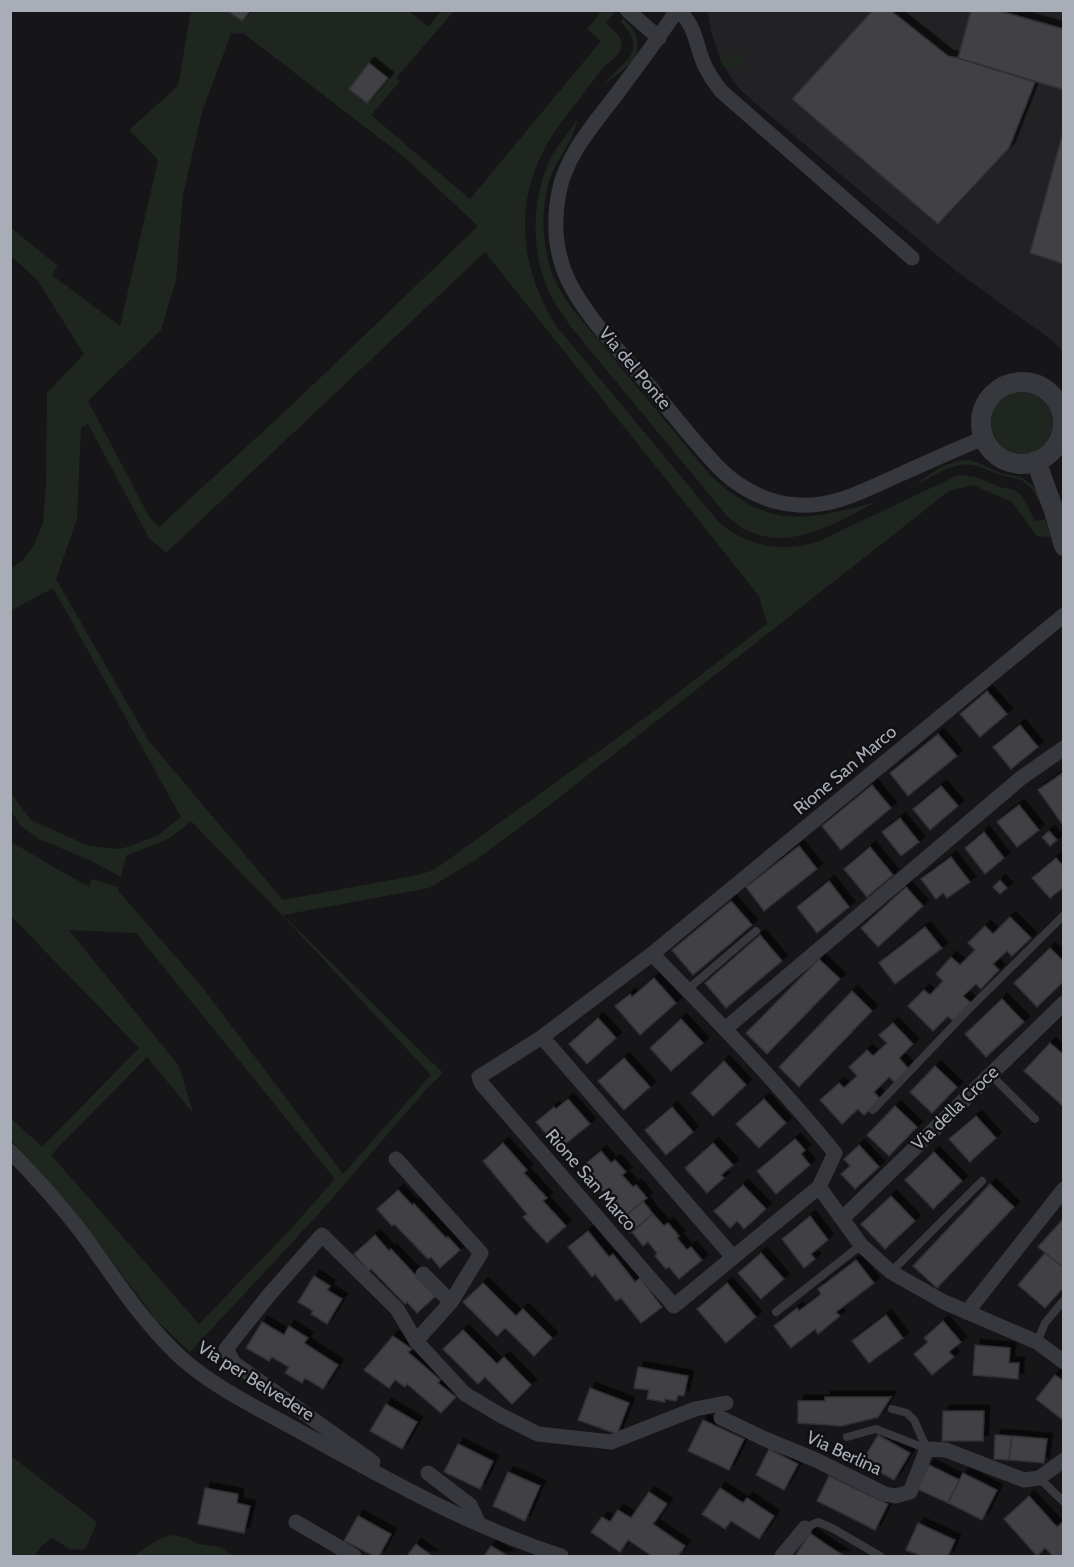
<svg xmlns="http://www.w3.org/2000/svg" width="1074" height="1567" font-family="Cabin,sans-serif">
<defs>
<filter id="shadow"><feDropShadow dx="5.5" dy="-5.5" stdDeviation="0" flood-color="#0009"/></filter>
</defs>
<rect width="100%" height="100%" fill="#161618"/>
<!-- built -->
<polygon fill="#222225" points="708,11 1063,11 1063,351 1049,338 956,271 754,102 737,86 721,62 711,31"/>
<!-- green -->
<g fill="#1e261f" fill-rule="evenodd">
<path d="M191 11H211L212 13 214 11H226L242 21 251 11H409L428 27 441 11H454L396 78 400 81 371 115 470 199 601 41 587 29 600 13 598 11H612L614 13 606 23C613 30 625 38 621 49 618 57 608 62 603 68 596 76 590 85 583 94 569 113 552 132 542 154 513 212 523 274 557 327L718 521C745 546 782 553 817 542L956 476 961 475 975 477 1000 487 1015 490 1023 497 1035 521 1045 519 1051 537 1037 536 1012 502 973 485 949 491 542 811 477 859 429 888 283 915 443 1073 425 1091 314 1219 190 1352 157 1321 80 1219 11 1140V1118L42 1147 139 1048 11 916V842C37 856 61 873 89 886L92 879 119 887 118 891 203 988 343 1174 431 1075 282 915 191 821 170 838 126 856 121 877 89 860 39 839 21 826 11 811V793L31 820 89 846 119 849 131 846 158 835 181 817 53 588 10 611 11 568 22 561 34 545 43 523 46 484 47 393 84 354 37 280 11 256V228L58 266 52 275 120 326 158 160 129 130 178 86ZM243 33 404 157 478 226 294 403 159 527 150 518 88 401 161 330 176 280 183 195 202 112 231 34ZM485 252 759 596 767 624 649 715 434 870 418 875 283 900 149 741 56 579 77 519 81 428 88 424 149 538 166 553ZM69 930 136 933 335 1179 289 1231 199 1324 51 1155 147 1057 193 1113 179 1066Z"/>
<path d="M623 19C635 28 643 44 634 58 629 67 613 77 605 84 622 60 650 54 621 22Z"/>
<path d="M735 52 743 54 745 59 744 63C736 69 726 71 721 62 723 56 729 53 735 52Z"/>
<path d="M579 118C575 127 572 136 568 144 561 157 552 170 548 185 540 215 543 248 553 276 558 289 567 301 575 312L710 475C769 530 804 521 876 502 830 526 778 560 729 518 725 514 721 508 717 504L571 327C561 312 549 296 544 279 531 242 533 196 550 160 557 145 569 132 579 118Z"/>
<circle cx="1022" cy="423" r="31"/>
<path d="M968 460C981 462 991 470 1003 474 1008 475 1013 475 1018 477 1033 481 1039 494 1046 508L1042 507C1037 497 1032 487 1023 481 1017 478 1008 477 1001 475 986 470 972 461 956 466 942 470 927 479 914 486 933 472 943 462 968 460Z"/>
<path d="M11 1456 97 1522 87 1546 83 1550 70 1549 52 1538C44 1543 39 1548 35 1556H11Z"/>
<polygon points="171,1535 187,1538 198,1544 220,1547 233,1556 134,1556 157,1540"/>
</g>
<!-- building -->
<g fill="#404145" stroke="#303034" stroke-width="1.5" filter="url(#shadow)">
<polygon points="226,10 251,10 242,21"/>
<polygon points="873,10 890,10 948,56 958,58 1035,82 1009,148 938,224 792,99"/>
<polygon points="971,10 996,10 1064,29 1064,90 958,58"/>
<polygon points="369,63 388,78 367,103 349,89"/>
<polygon points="1062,136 1064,137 1064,264 1030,253"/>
<polygon points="987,691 1007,714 980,737 960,714"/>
<polygon points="1020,725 1038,747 1011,769 993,747"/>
<polygon points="938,734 957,756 908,796 890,773"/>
<polygon points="1064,772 1064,824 1063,825 1038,790"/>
<polygon points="872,785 891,808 841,850 822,826"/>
<polygon points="941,786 958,806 930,830 913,809"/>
<polygon points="1019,805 1039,830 1017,847 997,822"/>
<polygon points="900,818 919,842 901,856 882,832"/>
<polygon points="1049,831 1057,840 1050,846 1042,837"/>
<polygon points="984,832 1004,858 985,874 965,848"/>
<polygon points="799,846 817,869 764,911 746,887"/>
<polygon points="870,847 893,875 867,897 844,869"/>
<polygon points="951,857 970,882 947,898 943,893 936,899 921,879"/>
<polygon points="1056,858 1064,867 1064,887 1050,898 1032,878"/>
<polygon points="1000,880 1007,888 1000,894 993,887"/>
<polygon points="829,881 849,907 817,933 797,907"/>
<polygon points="906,887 923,906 878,947 861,928"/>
<polygon points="731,901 752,925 693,975 672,950"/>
<polygon points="1010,917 1031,938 1012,956 1007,951 993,964 999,970 981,989 976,984 963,996 971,1003 953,1021 948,1016 933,1031 908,1006 924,990 930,995 943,981 936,974 951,957 960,965 975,950 968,943 985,926 993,934"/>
<polygon points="925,927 942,948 895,984 879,963"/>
<polygon points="760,935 782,961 726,1008 705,983"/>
<polygon points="1050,948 1064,962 1064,981 1037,1007 1014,983"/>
<polygon points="819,959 840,979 767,1054 746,1033"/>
<polygon points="654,978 676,1003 640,1035 615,1006 630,994 632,997"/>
<polygon points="852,991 872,1011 799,1087 779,1067"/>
<polygon points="1002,999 1024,1022 986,1057 965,1034"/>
<polygon points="598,1018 616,1038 587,1064 569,1044"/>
<polygon points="681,1019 703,1043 671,1071 650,1048"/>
<polygon points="893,1023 913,1044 899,1058 909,1069 895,1083 889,1077 874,1092 881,1100 864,1115 858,1109 842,1124 820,1100 839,1083 844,1088 857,1076 849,1067 867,1050 873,1056 887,1043 879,1035"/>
<polygon points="1050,1043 1064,1055 1064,1107 1024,1071"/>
<polygon points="624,1058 650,1087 624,1110 598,1081"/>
<polygon points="724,1061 746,1085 713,1116 691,1093"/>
<polygon points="935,1066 957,1087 932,1113 910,1092"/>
<polygon points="568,1099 590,1124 559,1149 536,1122 554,1107 556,1109"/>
<polygon points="764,1099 786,1123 759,1148 736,1124"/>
<polygon points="895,1106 917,1127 889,1156 867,1135"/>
<polygon points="672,1107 693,1132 666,1155 645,1130"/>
<polygon points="976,1116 996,1138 970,1162 949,1139"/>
<polygon points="795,1139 805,1150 801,1154 810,1165 776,1194 757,1171"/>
<polygon points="503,1143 527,1170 524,1173 547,1198 543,1201 566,1226 547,1243 523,1217 527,1214 483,1161"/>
<polygon points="713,1143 733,1165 721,1175 724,1178 707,1193 685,1168"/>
<polygon points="859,1145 879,1167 855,1189 841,1174 850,1166 844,1159"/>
<polygon points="601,1151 611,1163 615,1160 626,1172 622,1175 633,1187 636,1185 647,1198 624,1217 612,1203 608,1206 599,1195 603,1192 593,1180 590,1183 579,1169"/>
<polygon points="934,1152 962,1181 933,1209 905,1180"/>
<polygon points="990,1184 1014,1207 937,1288 913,1266"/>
<polygon points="743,1185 766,1209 744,1229 737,1221 730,1228 714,1211"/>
<polygon points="398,1190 412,1205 414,1204 446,1238 448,1237 460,1250 440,1268 431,1257 428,1259 394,1224 392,1226 377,1209"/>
<polygon points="891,1196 915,1221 885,1249 861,1224"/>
<polygon points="643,1201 653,1214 630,1233 620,1221"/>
<polygon points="653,1214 664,1226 668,1223 679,1236 677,1238 687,1250 691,1247 702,1260 679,1279 669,1267 666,1269 655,1256 657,1253 648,1242 643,1246 632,1232"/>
<polygon points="810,1216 828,1240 811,1254 815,1259 804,1268 782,1239"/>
<polygon points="1064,1218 1064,1268 1038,1247"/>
<polygon points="588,1231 609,1257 613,1254 635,1282 640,1278 662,1307 641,1323 621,1298 616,1301 595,1274 592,1277 568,1247"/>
<polygon points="375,1235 389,1251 391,1249 423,1283 437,1295 417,1313 407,1302 405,1304 371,1269 369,1271 354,1254"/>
<polygon points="761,1253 784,1279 761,1299 738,1273"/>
<polygon points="1045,1253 1064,1268 1064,1287 1045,1308 1018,1285"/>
<polygon points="856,1260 874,1283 836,1312 840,1316 818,1334 815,1329 791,1348 774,1326 797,1308 799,1311 821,1294 818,1289"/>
<polygon points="314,1276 330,1286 327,1290 342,1299 327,1324 311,1314 313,1311 298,1302"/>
<polygon points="483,1283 516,1316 523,1309 552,1338 534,1356 505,1328 497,1336 463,1302"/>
<polygon points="727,1283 756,1317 726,1343 697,1309"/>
<polygon points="886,1315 903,1338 869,1363 852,1341"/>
<polygon points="943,1321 961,1342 949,1352 954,1357 932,1375 914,1354 928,1342 924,1338"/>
<polygon points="262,1322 284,1335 289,1326 308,1338 304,1343 338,1365 323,1389 305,1378 302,1383 285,1373 289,1367 272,1357 269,1361 246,1348"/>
<polygon points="463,1330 497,1364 504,1357 531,1385 512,1404 485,1377 478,1384 443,1349"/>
<polygon points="393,1336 412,1349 408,1352 440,1380 438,1383 456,1397 441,1413 407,1384 405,1387 395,1380 389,1388 364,1370"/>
<polygon points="975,1345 1010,1348 1009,1363 1019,1363 1018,1379 973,1375"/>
<polygon points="638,1367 688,1376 684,1396 678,1395 676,1401 665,1399 665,1402 647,1399 649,1390 634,1388"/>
<polygon points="1055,1375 1064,1381 1064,1421 1036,1399"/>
<polygon points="590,1388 629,1403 617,1434 578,1420"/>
<polygon points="825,1397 891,1397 878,1417 842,1426 798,1423 798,1401 825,1401"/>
<polygon points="386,1404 417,1422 402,1449 370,1431"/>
<polygon points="943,1411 984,1411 983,1441 942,1441"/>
<polygon points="703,1420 744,1439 729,1470 688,1451"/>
<polygon points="878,1435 910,1453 894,1480 862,1462"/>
<polygon points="995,1435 1012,1436 1009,1460 994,1459"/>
<polygon points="1012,1436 1047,1439 1044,1463 1009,1460"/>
<polygon points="458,1444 493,1461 480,1489 444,1472"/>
<polygon points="769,1449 798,1464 784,1490 756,1475"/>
<polygon points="929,1465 960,1480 948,1503 917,1489"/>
<polygon points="508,1472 540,1486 525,1521 493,1506"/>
<polygon points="963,1473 997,1490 982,1520 948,1503"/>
<polygon points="829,1476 888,1504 875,1530 817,1501"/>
<polygon points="205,1488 238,1494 237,1503 250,1506 244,1533 198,1524"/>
<polygon points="720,1488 743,1503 747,1498 774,1516 759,1539 731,1521 725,1529 702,1514"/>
<polygon points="649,1492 667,1504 653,1524 685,1546 678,1556 652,1556 628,1540 620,1552 591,1532 602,1517 610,1522 618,1510 631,1518"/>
<polygon points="1029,1496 1057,1527 1064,1521 1064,1556 1053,1556 1045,1548 1037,1556 1004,1519"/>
<polygon points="358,1516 391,1534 379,1556 374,1556 344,1541"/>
<polygon points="918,1523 955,1540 948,1556 921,1556 906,1550"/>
<polygon points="810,1533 830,1547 844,1556 795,1556"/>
<polygon points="416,1544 432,1556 407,1556"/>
<polygon points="491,1546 508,1556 484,1556"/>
</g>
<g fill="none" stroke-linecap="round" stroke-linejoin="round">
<!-- service -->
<g stroke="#37383d" stroke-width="8">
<polyline points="1062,412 1064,411"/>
<polyline points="687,990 756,931"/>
<polyline points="990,1074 1035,1119"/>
<polyline points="873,1110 968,1010 1064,915"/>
<polyline points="891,1272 982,1181"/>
<polyline points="776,1312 861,1245"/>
<polyline points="1037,1342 1045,1323 1064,1300"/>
<polyline points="892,1409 907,1413 914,1420 927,1449"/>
<polyline points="847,1437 876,1429 927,1449"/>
<polyline points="1039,1478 1064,1502"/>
<polyline points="805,1528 818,1522 832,1528 880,1556"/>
</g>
<!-- minor -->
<g stroke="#37383d" stroke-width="15">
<polyline points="627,10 659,38"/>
<path d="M677 10C658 39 637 67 616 95 594 124 566 155 559 192 553 222 555 252 568 280 584 314 620 352 645 381 661 400 677 420 694 440 709 457 723 475 743 487 759 497 779 504 798 505 834 508 869 488 901 474 928 462 956 449 984 438"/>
<path d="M677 11C697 24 695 46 705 66 709 75 715 83 721 91L912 258"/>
<path d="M652 954C715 1018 778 1083 835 1153L819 1187 674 1306 481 1083 479 1077 542 1037 652 954 1064 615"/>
<polyline points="725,1029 1021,778 1064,748"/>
<polyline points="542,1037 733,1257"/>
<path d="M10 1151C35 1177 60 1204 82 1233 112 1274 140 1319 177 1354 212 1387 258 1408 299 1431 384 1478 469 1526 561 1556"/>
<polyline points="396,1159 481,1253 451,1302"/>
<polyline points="819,1187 861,1245 891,1272 944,1302 1037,1342 1064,1362"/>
<polyline points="847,1214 1064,1003"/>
<polyline points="967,1312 1064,1189"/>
<polyline points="416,1341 465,1394 500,1415 538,1434 611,1442 695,1409 726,1403"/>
<polyline points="721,1418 765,1439 816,1460 885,1494 895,1496 910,1492 927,1449 946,1450 1024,1480 1039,1478 1064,1460"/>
<polyline points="373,1462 234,1363 226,1349 269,1295 322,1235 397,1309 416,1341 451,1302 423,1274"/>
<polyline points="428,1473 470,1505 479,1524"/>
<polyline points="296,1522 354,1556"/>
<polyline points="782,1556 805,1528"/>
</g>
<!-- tertiary -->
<g stroke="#37383d" stroke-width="20">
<circle cx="1022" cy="423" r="41"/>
<polyline points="1036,461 1054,511 1064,546"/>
</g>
</g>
<g text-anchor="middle" stroke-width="5" stroke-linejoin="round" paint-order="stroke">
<!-- street labels -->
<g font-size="18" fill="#a8adb8" stroke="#111113">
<text transform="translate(635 368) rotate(50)" y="6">Via del Ponte</text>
<text transform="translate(845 770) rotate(-40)" y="6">Rione San Marco</text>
<text transform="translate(955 1108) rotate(-44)" y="6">Via della Croce</text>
<text transform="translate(591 1180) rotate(49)" y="6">Rione San Marco</text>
<text transform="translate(256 1381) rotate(32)" y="6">Via per Belvedere</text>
<text transform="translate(844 1453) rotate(25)" y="6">Via Berlina</text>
</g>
</g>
<!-- border -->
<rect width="1074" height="1567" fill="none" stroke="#a8adb8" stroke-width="24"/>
</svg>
